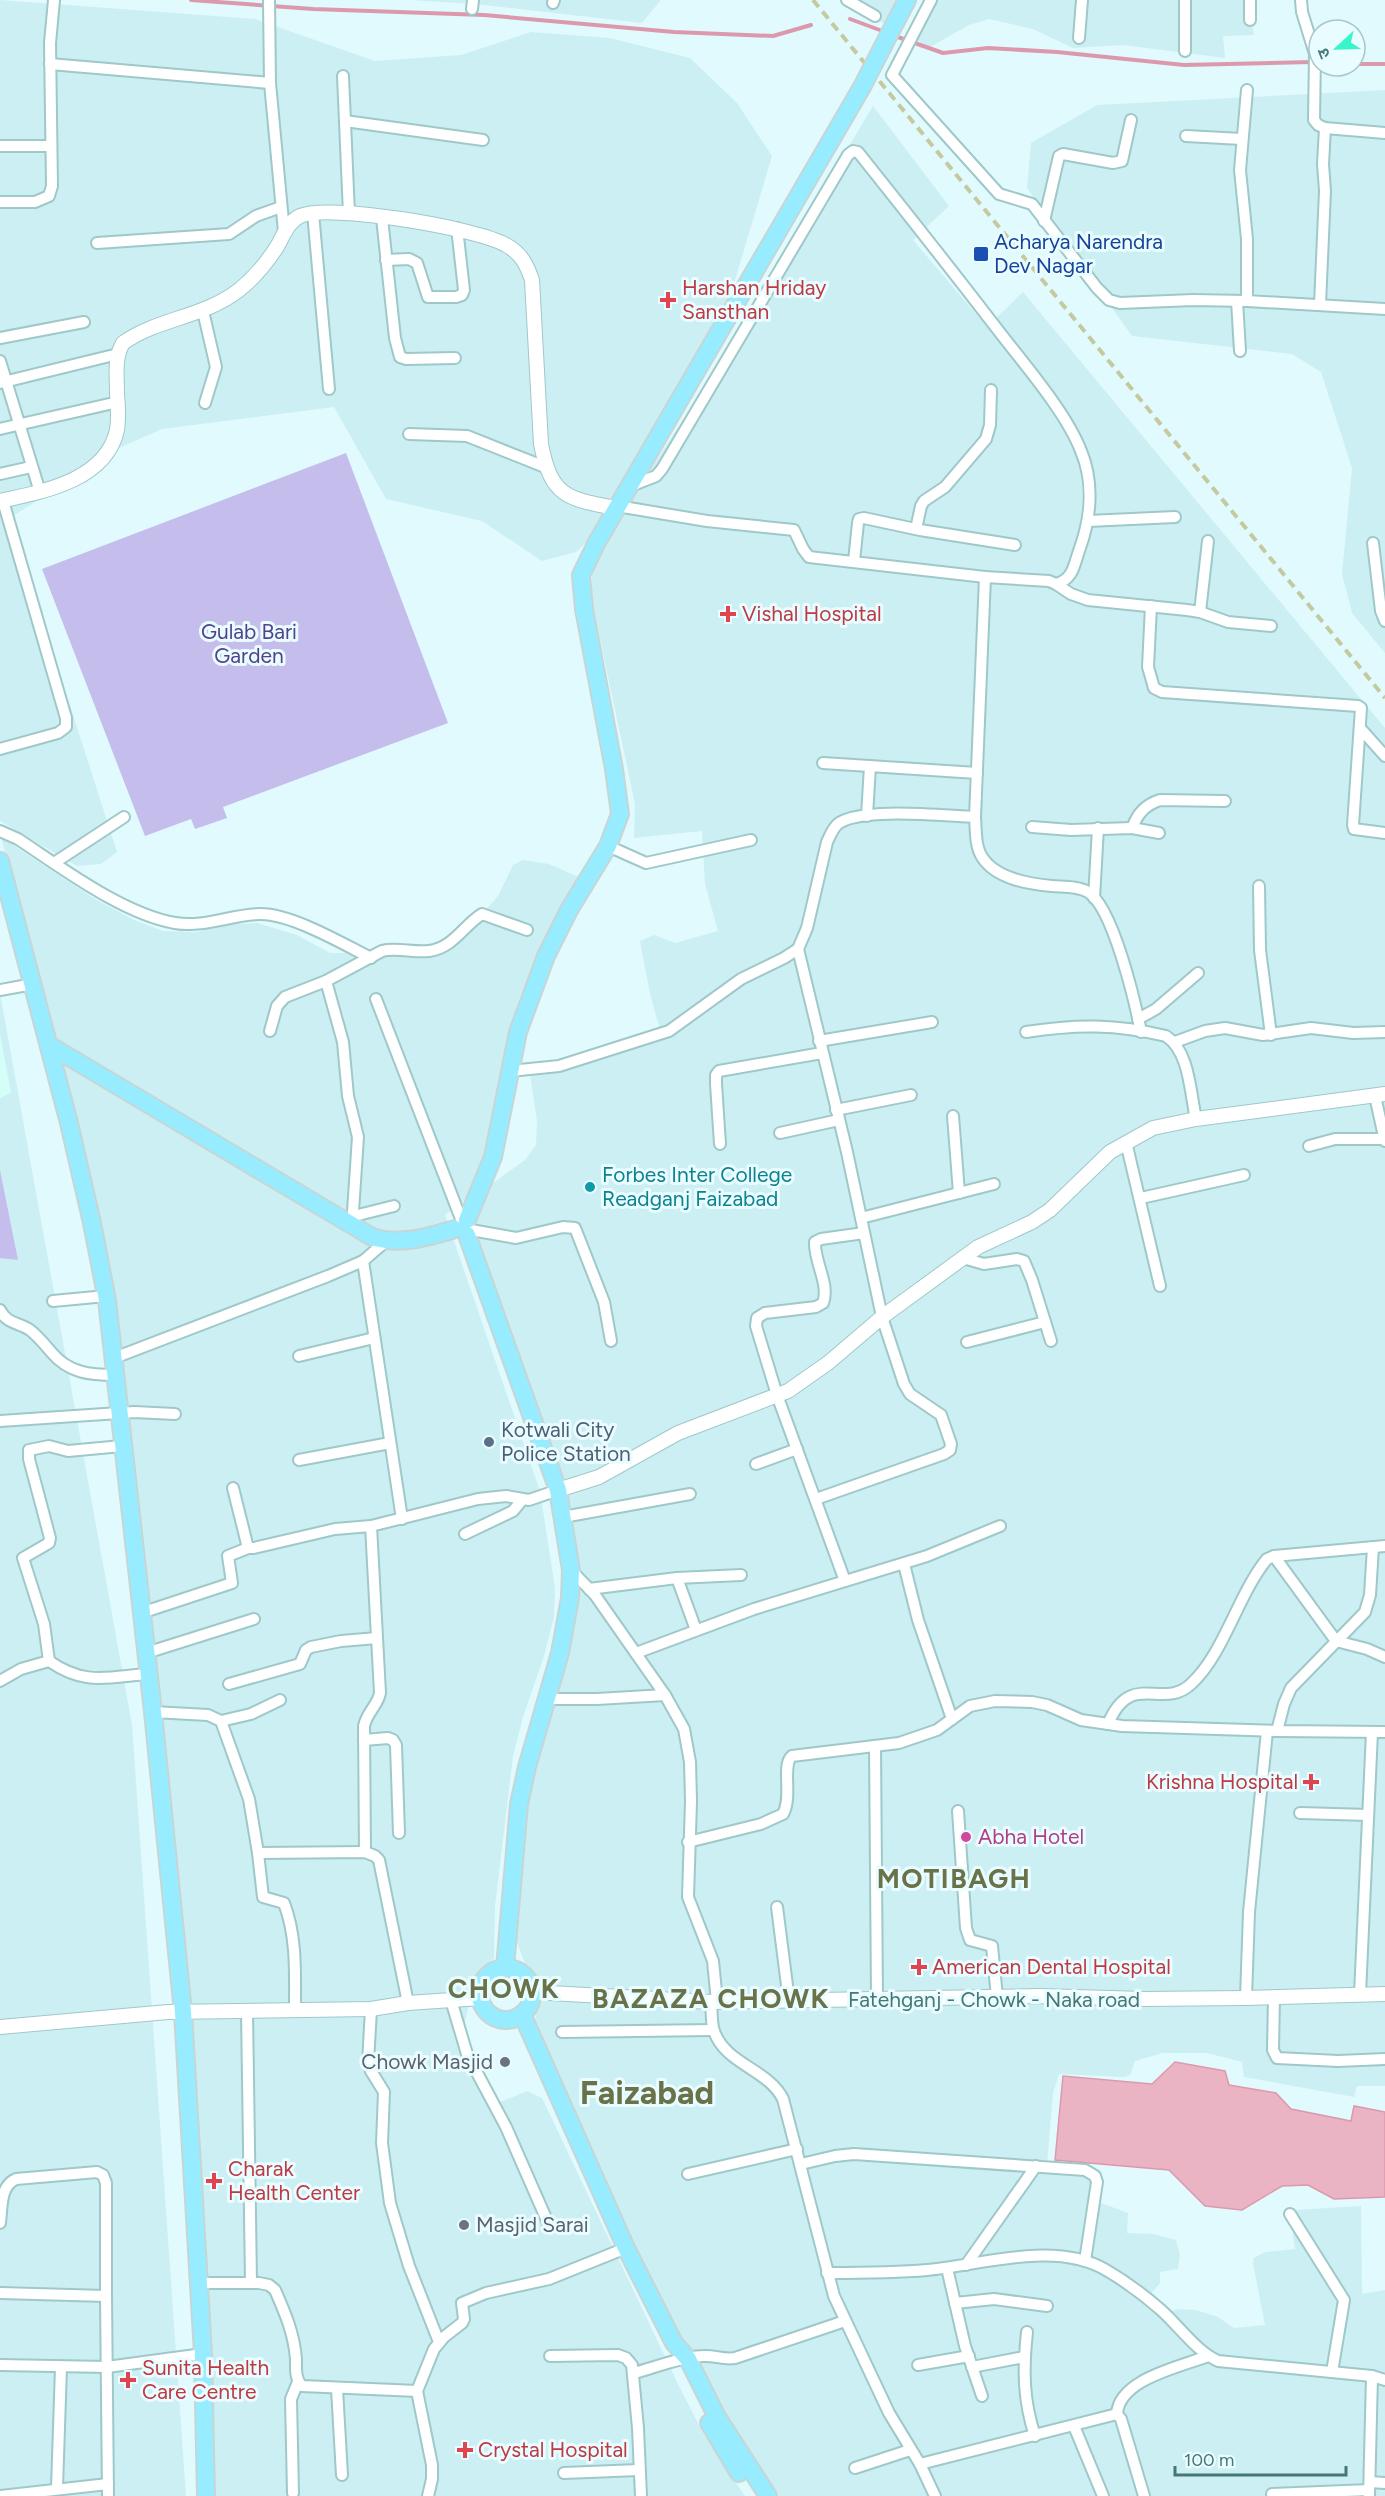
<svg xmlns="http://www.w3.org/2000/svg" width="1385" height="2496" font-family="Figtree,'Noto Sans Devanagari',sans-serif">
<rect width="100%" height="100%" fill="#e1fafe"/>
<!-- residential -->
<g fill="#cceff4">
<polygon points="0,0 255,19 375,61 461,55 531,32 610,38 690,58 737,103 772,156 732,290 597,532 576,552 542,561 482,521 386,499 334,407 162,429 119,448 10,518 117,852 101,864 77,866 0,821"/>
<polygon points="410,0 661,0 642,23 475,4"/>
<polygon points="849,0 904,0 890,27 857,9"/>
<polygon points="928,0 1248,0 1254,35 1223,36 1225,58 1123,45 1073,48 1033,29 989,19 969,25 930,47 909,36"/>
<polygon points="1385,90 1385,653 1352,613 1342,574 1352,468 1321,372 1292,354 1132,336 1027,188 1031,143 1097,105"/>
<polygon points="873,106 949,206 913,240 987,327 1023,292 1385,728 1385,2086 1357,2086 1354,2097 1244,2077 1242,2062 1207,2053 1163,2053 1135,2061 1130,2075 1124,2077 1059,2074 1053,2093 1047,2165 1092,2169 1088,2198 1128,2213 1127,2233 1153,2234 1176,2240 1180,2255 1178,2269 1160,2272 1160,2283 1143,2303 1161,2316 1177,2309 1196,2310 1218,2317 1234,2328 1265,2325 1253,2264 1254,2258 1265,2252 1295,2249 1293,2237 1294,2210 1361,2206 1362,2294 1385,2290 1385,2496 764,2496 688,2355 537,2047 534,1986 516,1940 511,1918 525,1780 566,1631 563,1503 543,1422 477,1246 473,1223 486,1188 525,1160 536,1145 537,1121 530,1074 661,1033 650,994 640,941 654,935 675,943 718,931 705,884 702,831 634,838 635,804 592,601 592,572 611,530 707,383"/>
<polygon points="1,837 95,899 134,920 163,931 197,932 221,925 257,923 297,935 330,953 428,953 476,921 498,896 513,865 523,860 549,864 581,878 522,991 512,1022 493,1150 472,1194 445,1215 540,1491 555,1588 554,1617 544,1656 523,1717 513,1756 495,1906 494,1959 475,1980 462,2034 491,2106 527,2091 542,2098 677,2382 704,2435 745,2496 205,2496 199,2126 192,2077 144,1599 72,1103"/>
<polygon points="0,993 132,1725 186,2496 0,2496"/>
</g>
<!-- commercial -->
<polygon fill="#d4fff9" points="0,1034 11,1093 0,1098"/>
<!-- green -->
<g fill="#c5beed">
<polygon points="346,453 448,723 223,807 227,818 195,829 191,819 145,836 42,569"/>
<polygon points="0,1170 18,1260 0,1258"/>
</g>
<!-- water -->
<polygon fill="#eab4c4" stroke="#dd99ac" stroke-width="1.5" points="1175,2062 1225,2071 1229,2085 1276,2093 1291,2109 1351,2121 1354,2106 1385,2112 1385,2197 1334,2199 1308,2185 1282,2186 1242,2210 1205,2206 1169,2170 1055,2160 1063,2076 1152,2084"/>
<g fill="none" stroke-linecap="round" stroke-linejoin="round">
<!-- stream -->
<g stroke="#dd99ac" stroke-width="4">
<polyline points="191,0 313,9 484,15 674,32 773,36 811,25"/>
<polyline points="850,19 885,32"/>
<polyline points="895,36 943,53 988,48 1057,52 1184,65 1312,62"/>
<polyline points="1355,64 1385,64"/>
</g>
<!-- minor casing -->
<g stroke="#9fc8c8" stroke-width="14">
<g id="minor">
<polyline points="269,0 270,83 284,232"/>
<polyline points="847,0 875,16"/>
<polyline points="931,0 892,75 999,194 1032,204 1097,288 1109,300 1120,303 1193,300 1247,301 1385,309"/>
<polyline points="1185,0 1185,51"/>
<polyline points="1301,0 1302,12 1315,54 1314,120 1318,125 1325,128 1385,133"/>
<polyline points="553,3 554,0"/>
<polyline points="472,9 473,0"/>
<polyline points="1250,20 1250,0"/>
<polyline points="1079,38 1082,0"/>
<polyline points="50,64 270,83"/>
<polyline points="343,76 349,214"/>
<polyline points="345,121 483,140"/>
<polyline points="1186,136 1242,139"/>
<polyline points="0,146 51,146"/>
<polyline points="0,202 35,202 49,196 52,186 50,43 54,0"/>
<polyline points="313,213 329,389"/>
<polyline points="382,218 395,338 400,357 406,359 455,358"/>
<polyline points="1044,221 1059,156 1063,154 1113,163 1122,161 1131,120"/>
<polyline points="97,243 229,234 256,216 281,207"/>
<polyline points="386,260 409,259 417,263 428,297 456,297 462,295 464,290 457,228"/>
<polyline points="1237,301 1240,351"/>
<polyline points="1247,301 1247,239 1240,170 1247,90"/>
<polyline points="1320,304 1325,191 1323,164 1325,128"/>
<polyline points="203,311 216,367 205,403"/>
<polyline points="0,338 84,322"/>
<polyline points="0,361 40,492"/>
<polyline points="0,383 118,354"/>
<polyline points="0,429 118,402"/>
<polyline points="409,434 467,436 545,467"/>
<polyline points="0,474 31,467"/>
<path d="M628 487 656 476 662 469 848 155 853 151 858 152C906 212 954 273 1001 334 1026 366 1067 414 1081 451 1094 482 1091 517 1080 548 1074 564 1074 579 1056 584"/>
<polyline points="617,506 707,521 794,530 803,549 809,557 985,577 1049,581 1056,584 1071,594 1088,600 1187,610 1200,612 1228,622 1271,626"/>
<polyline points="1088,521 1175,517"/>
<polyline points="916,529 921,506 924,501 945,487 986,439 990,425 991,390"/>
<polyline points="1373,543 1381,611 1385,621"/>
<polyline points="854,561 858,523 859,519 864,518 920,530 1015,545"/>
<polyline points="1151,606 1148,667 1154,688 1162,692 1358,706 1361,708 1353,825 1354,829 1385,833"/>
<polyline points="1200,612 1208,541"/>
<polyline points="1360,728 1385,756"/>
<polyline points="0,749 58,733 66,727 66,718 3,501"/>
<polyline points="823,763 977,773"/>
<polyline points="867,816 870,766"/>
<polyline points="975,817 985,577"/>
<polyline points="1032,827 1071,830 1132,828 1159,833"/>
<path d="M1132 828C1138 813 1145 805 1160 800L1225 801"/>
<path d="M0 831 18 839C62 868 123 914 175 923 205 928 232 914 261 914 292 914 343 944 371 958"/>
<polyline points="608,846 646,863 751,840"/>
<polyline points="54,863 124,817"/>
<polyline points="1259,886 1260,950 1271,1035"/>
<polyline points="1094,898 1098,828"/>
<polyline points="798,949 847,1152 882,1317 904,1384 910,1394 941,1415 951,1444 950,1450 944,1454 816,1499"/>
<polyline points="326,981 343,1042 348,1096 358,1137 352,1226"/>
<polyline points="0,990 33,984"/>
<polyline points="376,999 461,1219"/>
<polyline points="1138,1019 1156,1009 1198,973"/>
<path d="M270 1031 277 1006 285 997 326 981 382 951C397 947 413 953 429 951 453 948 463 926 482 914L527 930"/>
<path d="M1026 1032C1077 1024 1116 1024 1166 1036 1190 1052 1190 1093 1196 1119"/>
<polyline points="819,1041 932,1022"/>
<polyline points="1175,1042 1205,1031 1225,1028 1263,1035 1311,1028 1353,1033 1385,1032"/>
<path d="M510 1071 559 1066 669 1031 741 979 784 958 798 949 807 928 827 842C830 836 833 827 839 823 863 807 945 816 975 817 976 830 975 846 982 857 996 879 1029 884 1052 886 1064 887 1078 886 1088 892 1113 907 1135 1002 1141 1032"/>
<polyline points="1375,1096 1385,1141"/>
<polyline points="836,1110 911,1095"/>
<polyline points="953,1116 959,1193"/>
<polyline points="780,1133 839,1120"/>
<polyline points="1126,1142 1160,1286"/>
<polyline points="720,1144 716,1084 716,1075 719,1071 822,1053"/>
<polyline points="1309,1146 1335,1139 1384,1139"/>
<polyline points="1141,1198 1244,1175"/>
<polyline points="354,1216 394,1206"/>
<polyline points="861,1218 994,1184"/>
<polyline points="471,1230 516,1238 563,1227 575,1228 604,1302 611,1341"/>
<polyline points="963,1258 984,1264 1017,1259 1024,1261 1032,1280 1051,1341"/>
<polyline points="363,1261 402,1519"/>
<polyline points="53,1301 106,1296"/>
<path d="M0 1310C7 1324 18 1322 30 1330 38 1336 45 1345 52 1353 69 1373 90 1375 115 1375"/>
<polyline points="967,1342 1045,1322"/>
<polyline points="299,1356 374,1338"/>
<polyline points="114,1358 328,1276 363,1261 385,1242"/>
<polyline points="0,1421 134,1412 175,1414"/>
<polyline points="299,1460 390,1443"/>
<polyline points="756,1464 797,1449"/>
<polyline points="233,1488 248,1548 254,1548 335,1529 371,1526"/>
<polyline points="563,1517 690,1494"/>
<polyline points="465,1534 513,1511 522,1500"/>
<polyline points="1274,1556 1336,1641 1367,1649 1385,1657"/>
<polyline points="904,1564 918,1620 952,1719"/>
<polyline points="571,1570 595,1595 665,1695 684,1729 690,1762 691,1801 688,1897 713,1961 717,2002"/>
<polyline points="677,1578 696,1630"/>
<path d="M845 1581 777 1395 756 1326 757 1318 765 1313 816 1307 823 1303C830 1284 814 1262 815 1242L821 1239 864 1233"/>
<polyline points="589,1589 677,1578 741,1575"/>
<polyline points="141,1613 232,1583 228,1556 248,1548"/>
<polyline points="146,1653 254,1619"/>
<polyline points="636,1653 754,1609 927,1556 1000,1526"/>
<path d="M49 1661C85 1686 107 1677 148 1674"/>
<polyline points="0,1681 21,1669 49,1661 44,1624 23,1558 49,1543 50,1538 29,1459 29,1450 49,1446 68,1451 122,1446"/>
<polyline points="229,1684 300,1664 306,1650 311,1647 341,1641 377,1638"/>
<polyline points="546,1699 597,1699 665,1695"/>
<polyline points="153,1712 208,1715 221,1721 249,1799 258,1853 365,1852 375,1856 379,1860 408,2003"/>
<polyline points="221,1721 251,1714 280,1700"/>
<path d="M1108 1724C1131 1669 1162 1711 1191 1684 1224 1654 1238 1594 1267 1559L1274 1556 1385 1546"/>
<polyline points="1277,1731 1284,1704 1291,1688 1365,1612 1370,1595 1373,1547"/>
<polyline points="364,1740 388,1738 393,1740 396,1745 399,1833"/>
<polyline points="875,1746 877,2000"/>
<polyline points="958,1811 966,1928 970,1940 992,1946 997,1997"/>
<polyline points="1300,1813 1368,1815"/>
<path d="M688 1842 761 1824 783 1814C793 1796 781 1765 792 1756L899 1743 937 1730 970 1706 995 1701 1032 1702 1047 1705 1081 1720 1122 1726 1277 1731 1385 1732"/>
<path d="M365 1852 364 1726C367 1712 378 1705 380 1693L371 1526 478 1499 506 1496 529 1500 558 1490"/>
<path d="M258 1853 263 1897 284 1903C297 1937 295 1973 295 2009"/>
<polyline points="777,1907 789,2001"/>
<polyline points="1360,1994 1372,1732"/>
<polyline points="1274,1997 1273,2050 1277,2058 1338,2061 1385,2059"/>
<polyline points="1246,1998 1249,1912 1267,1731"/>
<polyline points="451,2000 467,2054 506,2127 549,2225"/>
<path d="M711 2002C712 2011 711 2023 714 2031 725 2064 768 2069 783 2099L834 2296 889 2413 920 2464 935 2496"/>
<polyline points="371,2009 368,2063 371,2071 384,2092 382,2143 390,2203 409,2266 439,2342"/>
<polyline points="247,2011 251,2283"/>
<polyline points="562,2032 713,2030"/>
<polyline points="801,2164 835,2156 854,2154 1085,2170 1095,2176 1097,2182 1085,2261"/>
<polyline points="688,2174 797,2149"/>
<polyline points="1290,2214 1344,2300 1332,2372"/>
<path d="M0 2223C2 2207 0 2186 16 2179L97 2172 103 2175 106 2183V2296L0 2293"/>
<polyline points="966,2265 1036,2166"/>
<polyline points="947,2268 965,2346 982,2396"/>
<path d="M827 2273C860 2273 894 2273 927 2270 981 2265 1056 2240 1106 2270 1125 2281 1145 2296 1161 2310 1180 2327 1196 2351 1218 2361L1372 2376 1385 2380"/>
<path d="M200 2283H259L269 2285 275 2290C285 2313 294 2333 296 2359 296 2369 295 2379 302 2386L417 2391"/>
<polyline points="106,2296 108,2496"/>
<polyline points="955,2303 994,2299 1047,2306"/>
<path d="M1027 2332C1023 2369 1023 2400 1035 2436"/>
<polyline points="550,2356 618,2355 626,2358 632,2365 638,2428 641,2496"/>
<polyline points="0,2365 107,2367 203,2354"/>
<polyline points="918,2365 969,2356"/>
<polyline points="972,2367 1024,2357"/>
<path d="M634 2373C653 2368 684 2356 703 2356 714 2355 723 2360 735 2358L845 2321"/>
<polyline points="337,2389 342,2475"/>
<path d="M1117 2414C1119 2379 1180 2367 1208 2356"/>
<polyline points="1074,2426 1103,2496"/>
<polyline points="920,2464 1117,2414 1121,2419 1144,2496"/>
<polyline points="855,2468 910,2450"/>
<polyline points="564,2473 639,2470"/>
<polyline points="1370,2482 1385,2483"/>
<polyline points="57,2488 61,2367"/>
<polyline points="293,2493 291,2399 298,2382"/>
<polyline points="1272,2494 1369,2490"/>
<polyline points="0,2496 108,2484"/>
<polyline points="428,2496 432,2479 432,2465 417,2391 434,2349 444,2337 462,2323 464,2319 462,2303 486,2293 549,2279 626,2248"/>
<polyline points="1369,2496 1372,2376"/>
</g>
</g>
<!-- tertiary casing -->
<g stroke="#9fc8c8" stroke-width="16">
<g id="tertiary">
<path d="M0 501C41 492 106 481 117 430 119 418 118 405 117 393 117 376 114 358 123 343 158 318 203 318 239 290 254 278 268 261 278 245 284 234 288 222 300 216 328 203 477 228 506 245 521 253 527 265 532 280L541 444C551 496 566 499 616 508"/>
<polyline points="558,1490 599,1477 678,1433 788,1391 828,1363 882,1317 978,1247 1032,1222 1050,1210 1110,1152 1153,1128 1196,1119 1385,1094"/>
<polyline points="532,1992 711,2002 1039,1996 1144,1999 1246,1998 1385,1994"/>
<polyline points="0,2027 168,2012 371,2009 408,2003 481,1998"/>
</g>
</g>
<!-- primary casing -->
<g stroke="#c7d6d5" stroke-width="20">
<g id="primary">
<polyline points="896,21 907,0"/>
<polyline points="0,861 69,1123 92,1223 107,1300 153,1712 183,2012 203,2354 206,2496"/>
<path d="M49 1045 372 1237C399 1246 428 1237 455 1229"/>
<polyline points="467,1220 493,1157 518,1032 546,956 569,910 608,846 620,814 614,769 584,609 581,575 597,542 683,394"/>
<polyline points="467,1235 558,1490 571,1570 570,1598 560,1653 527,1767 519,1804 505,1968"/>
<circle cx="506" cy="1994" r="26"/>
<polyline points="522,2014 626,2248 674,2343 688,2359 717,2417 768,2496"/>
<polyline points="709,2423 739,2473"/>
</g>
</g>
<!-- minor -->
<use href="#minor" stroke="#fff" stroke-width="10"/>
<!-- tertiary -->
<use href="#tertiary" stroke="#fff" stroke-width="14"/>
<!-- primary -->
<use href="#primary" stroke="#97ecff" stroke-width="16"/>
<!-- rail -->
<polyline stroke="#c5c99f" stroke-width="4" stroke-dasharray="9 6" stroke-linecap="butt" points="813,0 1385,698"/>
<!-- primary-bridge casing -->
<g stroke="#c7d6d5" stroke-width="20" stroke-linecap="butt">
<polyline id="primary-bridge" points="683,394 862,87 896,21"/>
</g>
<!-- primary-bridge -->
<use href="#primary-bridge" stroke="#97ecff" stroke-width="16"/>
</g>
<!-- markers -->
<rect fill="#1a4fb4" stroke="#e9fcff" stroke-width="2" x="973" y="246" width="16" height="16" rx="3"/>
<g fill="#e0444e" stroke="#e9fcff" stroke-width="2">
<path d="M665 291h6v6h6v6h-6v6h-6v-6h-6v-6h6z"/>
<path d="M725 605h6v6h6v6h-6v6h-6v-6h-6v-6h6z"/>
<path d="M1308 1773h6v6h6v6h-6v6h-6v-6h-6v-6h6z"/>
<path d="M916 1958h6v6h6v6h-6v6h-6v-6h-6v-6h6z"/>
<path d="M211 2172h6v6h6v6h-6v6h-6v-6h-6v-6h6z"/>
<path d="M125 2371h6v6h6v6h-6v6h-6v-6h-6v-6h6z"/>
<path d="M462 2441h6v6h6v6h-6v6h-6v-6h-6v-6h6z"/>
</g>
<circle fill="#0f9aa8" stroke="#e9fcff" stroke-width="2" cx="590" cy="1187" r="6"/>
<circle fill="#5c6f8a" stroke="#e9fcff" stroke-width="2" cx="489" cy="1442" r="6"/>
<circle fill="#d1479c" stroke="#e9fcff" stroke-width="2" cx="966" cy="1837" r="6"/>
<g fill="#6b7280" stroke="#e9fcff" stroke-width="2">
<circle cx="505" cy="2062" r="6"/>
<circle cx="464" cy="2225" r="6"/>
</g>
<g text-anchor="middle" stroke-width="6" stroke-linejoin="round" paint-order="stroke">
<!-- transit labels -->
<g font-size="21" fill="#164399" stroke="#e9fcff" text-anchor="start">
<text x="994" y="249">Acharya Narendra<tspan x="994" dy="24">Dev Nagar</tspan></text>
</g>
<!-- health labels -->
<g font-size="21" fill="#be3a42" stroke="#e9fcff" text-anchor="start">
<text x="682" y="295">Harshan Hriday<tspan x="682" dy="24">Sansthan</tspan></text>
<text x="742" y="621">Vishal Hospital</text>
<text x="1298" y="1789" text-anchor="end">Krishna Hospital</text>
<text x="932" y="1974">American Dental Hospital</text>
<text x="228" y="2176">Charak<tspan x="228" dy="24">Health Center</tspan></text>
<text x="142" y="2375">Sunita Health<tspan x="142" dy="24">Care Centre</tspan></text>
<text x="478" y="2457">Crystal Hospital</text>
</g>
<!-- park labels -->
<g font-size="21" fill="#54418c" stroke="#e9fcff">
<text x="249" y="639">Gulab Bari<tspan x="249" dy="24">Garden</tspan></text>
</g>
<!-- culture labels -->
<g font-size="21" fill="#0d838f" stroke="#e9fcff" text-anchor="start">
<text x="602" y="1182">Forbes Inter College<tspan x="602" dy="24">Readganj Faizabad</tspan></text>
</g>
<!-- service labels -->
<g font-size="21" fill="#4e5e75" stroke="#e9fcff" text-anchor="start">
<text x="501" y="1437">Kotwali City<tspan x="501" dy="24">Police Station</tspan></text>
</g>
<!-- hotel labels -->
<g font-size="21" fill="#b23c85" stroke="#e9fcff" text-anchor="start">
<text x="978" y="1844">Abha Hotel</text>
</g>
<!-- street labels -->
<g font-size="21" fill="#457874" stroke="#e9fcff">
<text x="994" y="2007">Fatehganj - Chowk - Naka road</text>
</g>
<!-- worship labels -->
<g font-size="21" fill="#5b616d" stroke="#e9fcff" text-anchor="end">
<text x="493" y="2069">Chowk Masjid</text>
<text x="476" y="2232" text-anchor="start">Masjid Sarai</text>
</g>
<!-- district labels -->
<g font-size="27" font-weight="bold" letter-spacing="1.5" fill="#697248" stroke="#e9fcff">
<text x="954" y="1888">MOTIBAGH</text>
<text x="504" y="1998">CHOWK</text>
<text x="711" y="2008">BAZAZA CHOWK</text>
</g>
<!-- town labels -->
<g font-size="33" font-weight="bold" fill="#697248" stroke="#e9fcff">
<text x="647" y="2104">Faizabad</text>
</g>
</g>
<!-- north arrow -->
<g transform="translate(1337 48) rotate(248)"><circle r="28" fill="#e9fcff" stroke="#a7c7c7" stroke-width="1.5"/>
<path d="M0-4.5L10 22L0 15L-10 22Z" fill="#39f5cb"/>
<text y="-9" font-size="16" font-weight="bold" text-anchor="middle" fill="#457874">उ</text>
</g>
<!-- scale -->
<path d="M1175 2466v9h171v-9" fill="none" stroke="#457874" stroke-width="3"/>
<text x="1184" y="2466" font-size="18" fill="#457874" stroke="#e9fcff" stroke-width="4.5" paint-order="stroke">100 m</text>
</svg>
